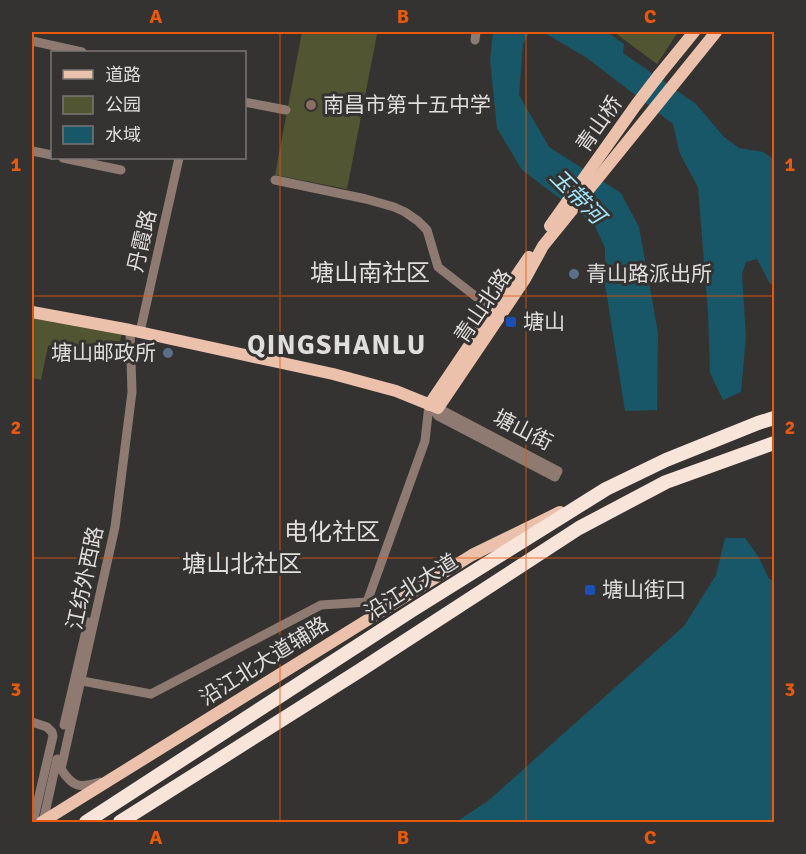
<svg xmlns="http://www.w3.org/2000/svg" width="806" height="854" font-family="Signika,'Noto Sans SC',sans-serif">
<rect width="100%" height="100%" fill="#353331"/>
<!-- green -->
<g fill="#525532">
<polygon points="302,32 365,32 377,34 347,189 275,175"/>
<polygon points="614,32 678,32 657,64"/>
<polygon points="32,314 122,332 116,360 48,346 41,380 32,378"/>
</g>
<!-- water -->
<g fill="#185767">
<polygon points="493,32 529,32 523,45 519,95 549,147 621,193 639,227 658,333 657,410 625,411 605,284 605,248 594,224 522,170 497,128 490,60"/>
<polygon points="543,32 607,32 624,44 623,53 696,104 724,137 739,148 763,152 774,159 774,283 770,284 757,259 746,262 742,274 746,336 741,392 723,400 710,373 708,312 698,187 680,154 673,124 587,58"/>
<polygon points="725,538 745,538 758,556 769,579 774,580 774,822 456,822 488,801 684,626 716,575"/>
</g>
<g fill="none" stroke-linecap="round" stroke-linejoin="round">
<!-- minor -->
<g stroke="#8f7a71" stroke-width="9">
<polyline points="475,40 476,32"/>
<polyline points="32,41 82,52"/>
<polyline points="244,102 286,110"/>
<polyline points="32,151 52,155"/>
<polyline points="63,158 121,170"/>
<polyline points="275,180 366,199 394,207 405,212 418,221 427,230 438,267 493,310"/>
<polyline points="140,332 179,158"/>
<polyline points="429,405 438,416 555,477 558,471 438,408"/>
<polyline points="367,602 425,441 429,405"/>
<polyline points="77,680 151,694 321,605 367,602 380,612"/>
<polyline points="32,722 47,727 52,732 53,736 33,822"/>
<polyline points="64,725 88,622"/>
<path d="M100 782C80 788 73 788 61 769L115 527 132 392 130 330"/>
<polyline points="43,822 57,759"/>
</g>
<!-- major -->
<g stroke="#ebc1ac" stroke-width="12">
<polyline points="659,75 694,32"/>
<polyline points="32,312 130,330 333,374 396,391 438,408 525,279 543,246 716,32"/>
<polyline points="429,405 529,257"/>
<polyline points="42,822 472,555 560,512"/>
</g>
<!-- highway -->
<g stroke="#f9e4da" stroke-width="14">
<polyline points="86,822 411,611 606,489 666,460 758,423 774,418"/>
<polyline points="120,822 359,671 579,528 666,482 774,443"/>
</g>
<!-- major-bridge -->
<polyline stroke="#ebc1ac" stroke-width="12" points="550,226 636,105 659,75"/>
</g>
<!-- grid -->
<path fill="none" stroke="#e8590c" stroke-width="1.5" stroke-opacity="0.55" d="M280 32V822M526 32V822M32 296H774M32 558H774"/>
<!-- markers -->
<circle fill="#8d6e63" stroke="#353331" stroke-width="2" cx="311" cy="105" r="6"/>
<g fill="#5c6f8a" stroke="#353331" stroke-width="2">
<circle cx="574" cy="274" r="6"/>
<circle cx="168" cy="353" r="6"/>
</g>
<g fill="#1a4fb4" stroke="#353331" stroke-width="2">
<rect x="505" y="316" width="12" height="12" rx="3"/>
<rect x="584" y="584" width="12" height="12" rx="3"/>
</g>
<g text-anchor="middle" stroke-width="6" stroke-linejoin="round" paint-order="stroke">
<!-- poi labels -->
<g font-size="21" fill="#dfdedc" stroke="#353331" text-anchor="start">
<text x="323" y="112">南昌市第十五中学</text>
<text x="586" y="281">青山路派出所</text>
<text x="523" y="329">塘山</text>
<text x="156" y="360" text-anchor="end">塘山邮政所</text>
<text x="602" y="597">塘山街口</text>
</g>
<!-- street labels -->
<g font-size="21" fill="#dfdedc" stroke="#353331">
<text transform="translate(599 124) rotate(-55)" y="7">青山桥</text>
<text transform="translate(142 241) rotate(-77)" y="7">丹霞路</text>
<text transform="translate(483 306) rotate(-56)" y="7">青山北路</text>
<text transform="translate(523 430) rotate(27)" y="7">塘山街</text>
<text transform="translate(85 578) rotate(-78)" y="7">江纺外西路</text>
<text transform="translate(411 587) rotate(-32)" y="7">沿江北大道</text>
<text transform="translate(264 661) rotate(-32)" y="7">沿江北大道辅路</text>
</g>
<!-- water labels -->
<g font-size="22" font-style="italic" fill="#a0e8fe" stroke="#353331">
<text transform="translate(578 196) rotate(45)" y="8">玉带河</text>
</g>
<!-- quarter labels -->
<g font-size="24" fill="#dfdedc" stroke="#353331">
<text x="370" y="281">塘山南社区</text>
<text x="332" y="540">电化社区</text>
<text x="242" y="572">塘山北社区</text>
</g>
<!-- district labels -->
<g font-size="27" font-weight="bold" letter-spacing="1.5" fill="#dfdedc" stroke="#353331">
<text x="337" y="354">QINGSHANLU</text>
</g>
</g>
<!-- border -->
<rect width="806" height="854" fill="none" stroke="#353331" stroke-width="66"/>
<!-- legend -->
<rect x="51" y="51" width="195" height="108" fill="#353331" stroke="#797775" stroke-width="1.5"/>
<rect x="63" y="70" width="30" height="9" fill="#ebc1ac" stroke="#797775" stroke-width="1.5"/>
<text x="105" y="81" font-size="18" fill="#dfdedc">道路</text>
<rect x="63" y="96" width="30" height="18" fill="#525532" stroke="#797775" stroke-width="1.5"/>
<text x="105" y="111" font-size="18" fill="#dfdedc">公园</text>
<rect x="63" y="126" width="30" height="18" fill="#185767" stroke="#797775" stroke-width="1.5"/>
<text x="105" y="141" font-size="18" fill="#dfdedc">水域</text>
<rect x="33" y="33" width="740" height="788" fill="none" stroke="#e8590c" stroke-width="2"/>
<g font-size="20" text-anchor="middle" font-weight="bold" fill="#e8590c">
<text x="156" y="23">A</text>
<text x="403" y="23">B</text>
<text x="650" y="23">C</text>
<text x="16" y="171">1</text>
<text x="790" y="171">1</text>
<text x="16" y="434">2</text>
<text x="790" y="434">2</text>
<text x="16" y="696">3</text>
<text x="790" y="696">3</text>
<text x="156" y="844">A</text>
<text x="403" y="844">B</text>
<text x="650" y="844">C</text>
</g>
</svg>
